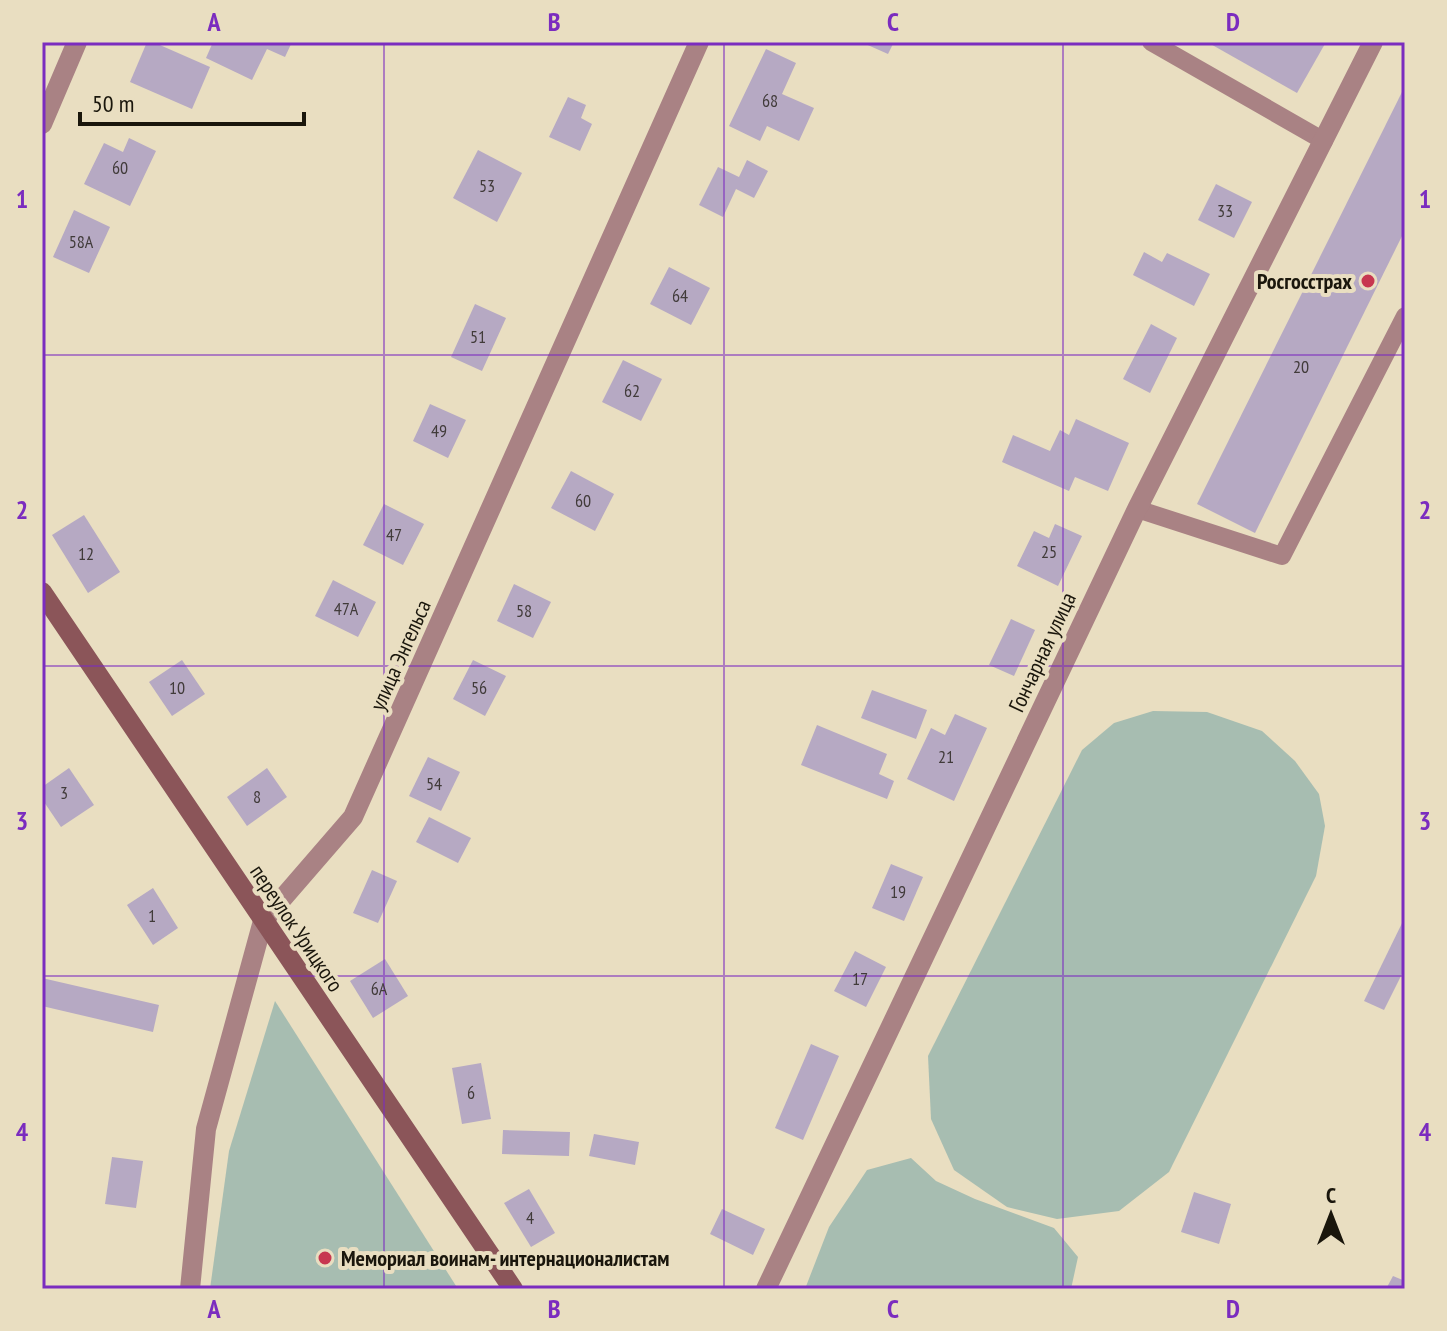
<svg xmlns="http://www.w3.org/2000/svg" width="1447" height="1331" font-family="'PT Sans Narrow',sans-serif">
<rect width="100%" height="100%" fill="#e9dec1"/>
<!-- green -->
<g fill="#a7bdb1">
<polygon points="1153,711 1207,712 1262,731 1295,761 1319,794 1325,826 1316,876 1169,1172 1119,1211 1057,1219 1007,1207 954,1170 931,1119 928,1056 1082,750 1114,723"/>
<polygon points="275,1001 458,1289 210,1289 229,1151"/>
<polygon points="911,1158 936,1181 975,1199 1054,1228 1078,1257 1071,1289 805,1289 829,1227 867,1170"/>
</g>
<!-- building -->
<g fill="#b6a9c3">
<polygon points="147,42 153,42 210,67 192,109 130,82"/>
<polygon points="213,42 292,42 285,57 267,49 252,80 206,58"/>
<polygon points="861,42 894,42 888,54"/>
<polygon points="1207,42 1326,42 1297,93"/>
<polygon points="766,49 796,63 782,94 814,108 799,141 767,126 760,141 729,126"/>
<polygon points="1405,86 1405,230 1255,533 1197,504"/>
<polygon points="568,97 586,105 581,118 592,124 580,151 549,137"/>
<polygon points="129,138 156,151 130,206 84,184 104,143 123,152"/>
<polygon points="478,150 522,173 497,222 453,198"/>
<polygon points="747,160 768,171 754,198 736,189 723,217 699,205 718,167 739,177"/>
<polygon points="1216,184 1252,202 1234,238 1198,220"/>
<polygon points="74,210 110,227 89,273 53,257"/>
<polygon points="1144,252 1162,262 1167,253 1210,274 1194,306 1133,275"/>
<polygon points="669,267 710,288 691,325 650,304"/>
<polygon points="475,304 506,318 482,371 451,357"/>
<polygon points="1151,324 1177,338 1150,393 1123,379"/>
<polygon points="623,360 662,379 641,421 602,402"/>
<polygon points="430,404 466,420 448,458 413,441"/>
<polygon points="1076,419 1129,443 1108,491 1075,477 1069,491 1002,462 1013,435 1050,451 1060,430 1069,435"/>
<polygon points="571,471 614,494 595,531 551,508"/>
<polygon points="384,504 424,524 403,565 363,545"/>
<polygon points="84,515 120,572 88,593 52,535"/>
<polygon points="1055,524 1082,536 1058,586 1017,566 1034,531 1049,538"/>
<polygon points="333,580 376,602 358,637 315,616"/>
<polygon points="514,584 551,602 533,638 497,621"/>
<polygon points="1011,619 1035,630 1014,676 989,665"/>
<polygon points="182,660 205,694 172,716 149,682"/>
<polygon points="473,660 506,676 485,716 453,699"/>
<polygon points="872,690 927,710 916,739 861,718"/>
<polygon points="955,714 987,728 954,801 907,779 931,728 945,735"/>
<polygon points="817,725 887,754 879,774 894,781 887,799 801,765"/>
<polygon points="428,757 460,772 441,811 409,796"/>
<polygon points="69,768 94,805 61,827 42,799 42,787"/>
<polygon points="267,768 287,797 247,826 227,797"/>
<polygon points="429,817 471,838 458,863 416,842"/>
<polygon points="891,864 923,877 904,921 872,908"/>
<polygon points="372,870 397,881 378,923 353,913"/>
<polygon points="153,888 178,928 153,945 127,905"/>
<polygon points="1405,917 1405,968 1384,1010 1364,1001"/>
<polygon points="855,951 886,967 866,1007 834,991"/>
<polygon points="385,959 408,996 373,1018 350,981"/>
<polygon points="42,978 159,1005 153,1032 42,1006"/>
<polygon points="811,1044 839,1056 803,1140 775,1128"/>
<polygon points="481,1063 491,1119 462,1124 452,1068"/>
<polygon points="503,1130 570,1132 569,1156 502,1154"/>
<polygon points="594,1134 639,1142 635,1165 589,1156"/>
<polygon points="112,1157 143,1161 136,1208 105,1204"/>
<polygon points="529,1189 555,1233 531,1247 504,1203"/>
<polygon points="1194,1192 1231,1204 1219,1244 1181,1232"/>
<polygon points="722,1209 765,1229 753,1255 710,1234"/>
<polygon points="1393,1276 1405,1281 1405,1289 1386,1289"/>
</g>
<g fill="none" stroke-linecap="round" stroke-linejoin="round">
<!-- lane -->
<g stroke="#a98284" stroke-width="18">
<polyline points="1151,42 1324,141"/>
<polyline points="1137,509 1282,556 1405,316"/>
</g>
<!-- street -->
<g stroke="#a98284" stroke-width="20">
<polyline points="42,124 77,42"/>
<polyline points="190,1289 206,1129 263,921 353,817 699,42"/>
<polyline points="766,1289 1137,509 1373,42"/>
</g>
<!-- secondary -->
<polyline stroke="#8b5559" stroke-width="20" points="42,592 513,1289"/>
</g>
<!-- grid -->
<path fill="none" stroke="#7b2cbf" stroke-width="2" stroke-opacity="0.55" d="M384 42V1289M724 42V1289M1063 42V1289M42 355H1405M42 666H1405M42 976H1405"/>
<!-- markers -->
<g fill="#c73750" stroke="#e9dec1" stroke-width="3">
<circle cx="1368" cy="281" r="8"/>
<circle cx="325" cy="1258" r="8"/>
</g>
<g text-anchor="middle" stroke-width="8" stroke-linejoin="round" paint-order="stroke">
<!-- number labels -->
<g font-size="18" fill="#413b3a">
<text x="770" y="107">68</text>
<text x="120" y="174">60</text>
<text x="487" y="192">53</text>
<text x="1225" y="217">33</text>
<text x="81" y="248">58А</text>
<text x="680" y="302">64</text>
<text x="478" y="343">51</text>
<text x="1301" y="373">20</text>
<text x="632" y="397">62</text>
<text x="439" y="437">49</text>
<text x="583" y="507">60</text>
<text x="394" y="541">47</text>
<text x="1049" y="558">25</text>
<text x="86" y="560">12</text>
<text x="346" y="615">47А</text>
<text x="524" y="617">58</text>
<text x="177" y="694">10</text>
<text x="479" y="694">56</text>
<text x="946" y="763">21</text>
<text x="434" y="790">54</text>
<text x="64" y="799">3</text>
<text x="257" y="803">8</text>
<text x="898" y="898">19</text>
<text x="152" y="922">1</text>
<text x="860" y="985">17</text>
<text x="379" y="995">6А</text>
<text x="471" y="1099">6</text>
<text x="530" y="1224">4</text>
</g>
<!-- poi labels -->
<g font-size="22" font-weight="bold" fill="#1a160c" stroke="#e9dec1" text-anchor="end">
<text x="1352" y="289">Росгосстрах</text>
<text x="341" y="1266" text-anchor="start">Мемориал воинам- интернационалистам</text>
</g>
<!-- street labels -->
<g font-size="22" fill="#1a160c" stroke="#e9dec1">
<text transform="translate(1042 652) rotate(-65)" y="8">Гончарная улица</text>
<text transform="translate(400 655) rotate(-66)" y="8">улица Энгельса</text>
<text transform="translate(297 928) rotate(56)" y="8">переулок Урицкого</text>
</g>
</g>
<!-- border -->
<rect width="1447" height="1331" fill="none" stroke="#e9dec1" stroke-width="88"/>
<!-- north arrow -->
<g transform="translate(1331 1215)" stroke="#e9dec1" stroke-width="6" paint-order="stroke">
<path d="M0-6L14 30L0 20L-14 30Z" fill="#1a160c"/>
<text y="-12" font-size="22" font-weight="bold" text-anchor="middle" fill="#1a160c">С</text>
</g>
<!-- scale -->
<path d="M80 112v12h224v-12" fill="none" stroke="#1a160c" stroke-width="4"/>
<text x="92" y="112" font-size="24" fill="#1a160c" stroke="#e9dec1" stroke-width="6" paint-order="stroke">50 m</text>
<rect x="44" y="44" width="1359" height="1243" fill="none" stroke="#7b2cbf" stroke-width="3"/>
<g font-size="26" text-anchor="middle" font-weight="bold" fill="#7b2cbf">
<text x="214" y="31">A</text>
<text x="554" y="31">B</text>
<text x="893" y="31">C</text>
<text x="1233" y="31">D</text>
<text x="22" y="208">1</text>
<text x="1425" y="208">1</text>
<text x="22" y="519">2</text>
<text x="1425" y="519">2</text>
<text x="22" y="830">3</text>
<text x="1425" y="830">3</text>
<text x="22" y="1141">4</text>
<text x="1425" y="1141">4</text>
<text x="214" y="1318">A</text>
<text x="554" y="1318">B</text>
<text x="893" y="1318">C</text>
<text x="1233" y="1318">D</text>
</g>
</svg>
